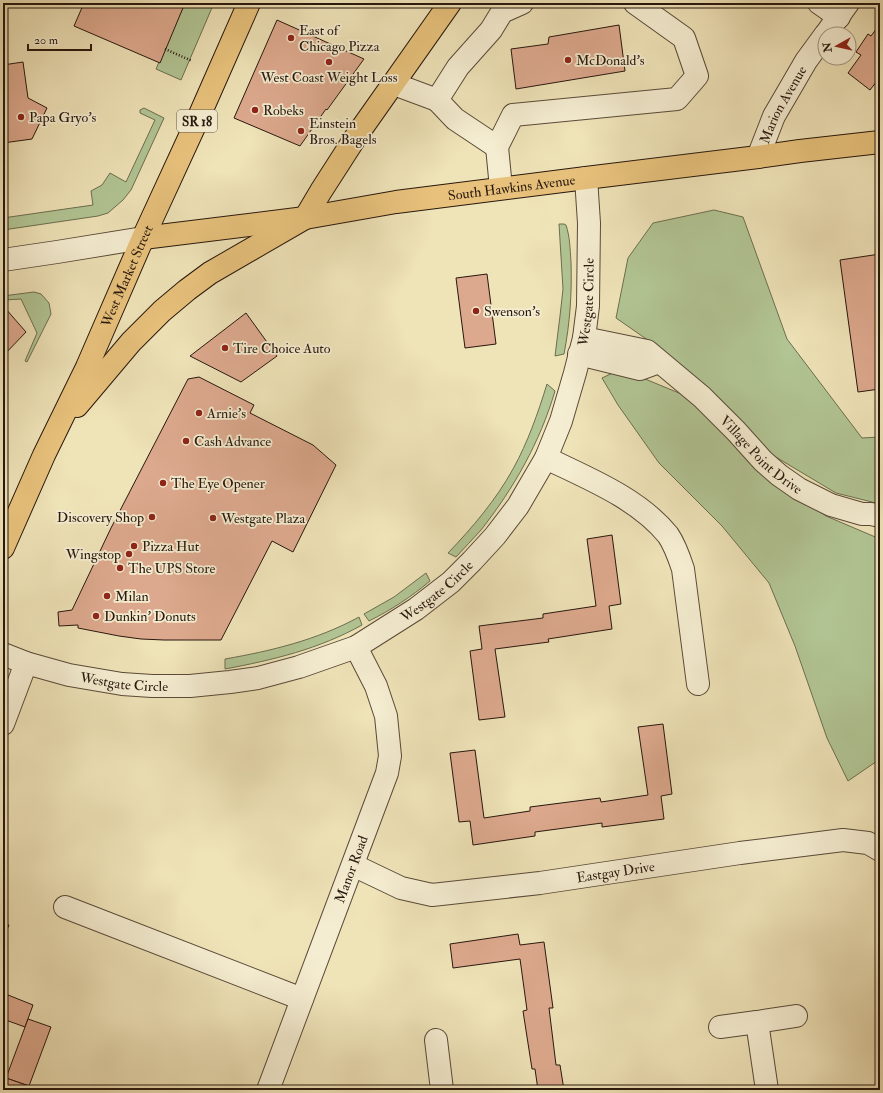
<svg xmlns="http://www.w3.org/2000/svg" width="883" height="1093" font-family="'IM FELL Double Pica',serif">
<rect width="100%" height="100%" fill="#efe3b8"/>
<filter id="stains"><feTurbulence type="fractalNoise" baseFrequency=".005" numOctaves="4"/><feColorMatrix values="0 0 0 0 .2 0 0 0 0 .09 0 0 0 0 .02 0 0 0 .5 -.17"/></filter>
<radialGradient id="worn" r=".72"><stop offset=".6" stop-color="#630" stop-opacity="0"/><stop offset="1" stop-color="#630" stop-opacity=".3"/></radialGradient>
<!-- green -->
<g fill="#b2c594" stroke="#6c6e50">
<polygon points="185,3 214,3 181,80 156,69"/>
<polygon points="144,108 164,118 131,190 123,200 108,213 98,216 3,230 3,218 93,205 91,191 102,185 110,173 126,182 155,120 140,113 140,110"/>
<polygon points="714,210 743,217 787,339 862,438 880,437 880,504 836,493 764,450 668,354 616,318 628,258 653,223"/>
<path d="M559 224H564L566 225C570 237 570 249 571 262 572 293 570 323 564 354L555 356 560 316 563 289Z"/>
<polygon points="34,292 41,294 49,303 51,314 27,362 25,361 37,333 21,299 4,300 3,296"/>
<polygon points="621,369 691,398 757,466 826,516 880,539 880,759 848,781 827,738 795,646 769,583 722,526 659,463 618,405 602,378"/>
<path d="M547 384 555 391C540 442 514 488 481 530 473 539 464 548 456 557L448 553C472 528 496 500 513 469 528 442 538 413 547 384Z"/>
<path d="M426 573 430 581C411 597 391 610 369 621L364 614 394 597Z"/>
<path d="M359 617 362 625C319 649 273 660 225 669V659C271 651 317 640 359 617Z"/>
</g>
<!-- building -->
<g fill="#dda98e" stroke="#27170d">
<polygon points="84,3 185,3 160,63 74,26"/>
<polygon points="277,20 364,59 327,110 326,109 300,146 234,118"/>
<polygon points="880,24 880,77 870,90 848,73 861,55 856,52 868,34 871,36"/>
<polygon points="619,25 625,71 516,89 511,49 548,44 549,37"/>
<polygon points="23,62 28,98 47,108 32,139 3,143 3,65"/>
<polygon points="880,254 880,389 858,392 840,260"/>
<polygon points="487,274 496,344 465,348 456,278"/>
<polygon points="5,308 26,332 3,356 3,309"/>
<polygon points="246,313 277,356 241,382 190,356"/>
<polygon points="199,377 254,405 250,413 313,445 336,465 293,552 272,541 221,640 164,640 141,639 119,636 78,628 78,625 59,626 58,612 72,610 111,528 188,379"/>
<polygon points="612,535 621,604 609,606 612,629 548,639 549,642 495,649 505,717 479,720 470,651 482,649 479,626 543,618 543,614 596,606 587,539"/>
<polygon points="663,724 672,794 661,796 664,819 602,827 602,823 535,832 535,836 473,845 470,821 459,822 450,753 475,750 484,818 530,811 530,807 600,798 601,802 648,795 638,727"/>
<polygon points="3,923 9,925 3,939"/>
<polygon points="518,934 520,945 544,942 553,1008 549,1008 556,1065 560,1065 564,1090 538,1090 535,1069 532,1069 523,1011 527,1010 520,959 453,968 450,944"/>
<polygon points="3,993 33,1005 25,1027 3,1019"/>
<polygon points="28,1019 51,1027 29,1086 6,1078"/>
<polygon points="6,1078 29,1086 28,1090 3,1090 3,1087"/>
</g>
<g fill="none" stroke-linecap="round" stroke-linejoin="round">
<!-- minor casing -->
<g stroke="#594a38" stroke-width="24">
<g id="minor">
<polyline points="819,3 839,17"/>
<polyline points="826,34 848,3"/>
<polyline points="394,84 437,100"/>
<polyline points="497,147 455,119 437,100 458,67 491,30 502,12 522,3"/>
<path id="s1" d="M758 157 774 116 806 61 825 35"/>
<polyline points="501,188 497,147 513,115 677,99 697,76 684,38 635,3"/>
<polyline points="3,260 57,252 143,238"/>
<path id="s2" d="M584 338 647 351 702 397 736 431 763 461 779 475 799 489 831 505 862 514H871L880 516"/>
<polyline points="579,354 640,369 659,362"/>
<path d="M546 458C587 478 638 498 668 535 675 545 679 557 683 569L698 684"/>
<path id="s3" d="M3 654 26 663 69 675 122 684 152 686H190L230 682 258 678 299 667 356 647 416 609 451 582 472 561 495 536 518 506 546 458 561 421 575 373 584 338 588 306 589 223 586 178"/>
<polyline points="3,724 26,663"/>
<path id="s4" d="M353 865 401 888 432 895 540 883 740 853 843 840 868 843 880 850"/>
<polyline points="65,907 302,999"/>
<polyline points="757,1022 796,1016"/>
<polyline points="720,1027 757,1022 767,1090"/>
<polyline points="436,1040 442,1090"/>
<path id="s5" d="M268 1090 387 773 390 756 386 716 376 686 356 647"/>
</g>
</g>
<!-- major casing -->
<g stroke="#27170d" stroke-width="24">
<g id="major">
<path id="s6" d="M143 238 305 218 396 202 586 178 758 157 800 151 880 142"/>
<polyline points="77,406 131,342 162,311 187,290 210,273 305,218 321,191 357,135 450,3"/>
<path id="s7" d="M3 548 44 455 87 367 143 238 201 112 249 3"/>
</g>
</g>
<!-- path -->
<polyline stroke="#27170d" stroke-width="2.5" stroke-dasharray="1 2" stroke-linecap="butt" points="165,49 192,61"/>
<!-- minor -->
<use href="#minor" stroke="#f5edd1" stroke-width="22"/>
<!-- major -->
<use href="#major" stroke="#e8c27c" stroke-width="22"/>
</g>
<!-- markers -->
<g fill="#8f2418" stroke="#f5edd1" stroke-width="1.5">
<circle cx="291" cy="38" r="4"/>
<circle cx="568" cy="60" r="4"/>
<circle cx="329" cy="62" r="4"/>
<circle cx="255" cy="110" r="4"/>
<circle cx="21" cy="117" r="4"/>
<circle cx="301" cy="131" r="4"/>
<circle cx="476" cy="311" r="4"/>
<circle cx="225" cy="348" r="4"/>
<circle cx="199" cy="413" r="4"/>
<circle cx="186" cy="441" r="4"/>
<circle cx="163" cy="483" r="4"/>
<circle cx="152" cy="517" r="4"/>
<circle cx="213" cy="518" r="4"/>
<circle cx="134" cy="546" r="4"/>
<circle cx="129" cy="554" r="4"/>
<circle cx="120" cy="568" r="4"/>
<circle cx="107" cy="596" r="4"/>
<circle cx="96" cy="616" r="4"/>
</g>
<g text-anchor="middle" stroke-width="3.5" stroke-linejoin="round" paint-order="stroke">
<!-- shield labels -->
<rect fill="#f5edd1" stroke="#655748" stroke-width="1" x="177" y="110" width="40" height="22" rx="3"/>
<g font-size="13" font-weight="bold" fill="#27170d">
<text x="197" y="126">SR 18</text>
</g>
<!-- poi labels -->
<g font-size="14" fill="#27170d" stroke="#f5edd1" text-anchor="start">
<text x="299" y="35">East of<tspan x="299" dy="16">Chicago Pizza</tspan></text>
<text x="576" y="65">McDonald's</text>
<text x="329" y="82" text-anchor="middle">West Coast Weight Loss</text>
<text x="263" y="115">Robeks</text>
<text x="29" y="122">Papa Gryo's</text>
<text x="309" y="128">Einstein<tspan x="309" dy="16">Bros. Bagels</tspan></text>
<text x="484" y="316">Swenson's</text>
<text x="233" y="353">Tire Choice Auto</text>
<text x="207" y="418">Arnie's</text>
<text x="194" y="446">Cash Advance</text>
<text x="171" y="488">The Eye Opener</text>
<text x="144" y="522" text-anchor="end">Discovery Shop</text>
<text x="221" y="523">Westgate Plaza</text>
<text x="142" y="551">Pizza Hut</text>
<text x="121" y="559" text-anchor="end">Wingstop</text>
<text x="128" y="573">The UPS Store</text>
<text x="115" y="601">Milan</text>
<text x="104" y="621">Dunkin' Donuts</text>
</g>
<!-- street labels -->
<g font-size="14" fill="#27170d" stroke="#f5edd1">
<text dy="5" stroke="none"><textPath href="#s1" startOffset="58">Marion Avenue</textPath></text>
<text dy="5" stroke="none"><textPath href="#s6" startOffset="372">South Hawkins Avenue</textPath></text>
<text dy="5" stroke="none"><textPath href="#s7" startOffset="299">West Market Street</textPath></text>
<text dy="5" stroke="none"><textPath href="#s3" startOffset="797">Westgate Circle</textPath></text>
<text dy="5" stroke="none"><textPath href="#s2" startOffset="219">Village Point Drive</textPath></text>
<text dy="5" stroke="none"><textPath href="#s3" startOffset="461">Westgate Circle</textPath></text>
<text dy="5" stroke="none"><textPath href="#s3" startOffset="125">Westgate Circle</textPath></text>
<text dy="5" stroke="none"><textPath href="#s5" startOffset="236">Manor Road</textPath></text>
<text dy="5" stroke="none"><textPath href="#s4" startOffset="270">Eastgay Drive</textPath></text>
</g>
</g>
<!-- margin -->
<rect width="883" height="1093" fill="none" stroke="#efe3b8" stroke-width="16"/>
<rect x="4" y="4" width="875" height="1085" fill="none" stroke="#27170d" stroke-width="2"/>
<rect x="8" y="8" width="867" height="1077" fill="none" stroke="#27170d"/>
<!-- north arrow -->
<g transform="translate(837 46) rotate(262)"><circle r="19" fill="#f5edd1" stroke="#a39783"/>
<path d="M0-3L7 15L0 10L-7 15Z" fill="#8f2418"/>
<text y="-6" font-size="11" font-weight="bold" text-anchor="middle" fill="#27170d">N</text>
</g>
<!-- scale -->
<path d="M28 44v6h63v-6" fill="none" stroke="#27170d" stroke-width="2"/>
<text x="34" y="44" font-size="12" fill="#27170d" stroke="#f5edd1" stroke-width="3" paint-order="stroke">20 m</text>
<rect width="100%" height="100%" filter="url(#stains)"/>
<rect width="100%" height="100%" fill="url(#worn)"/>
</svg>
